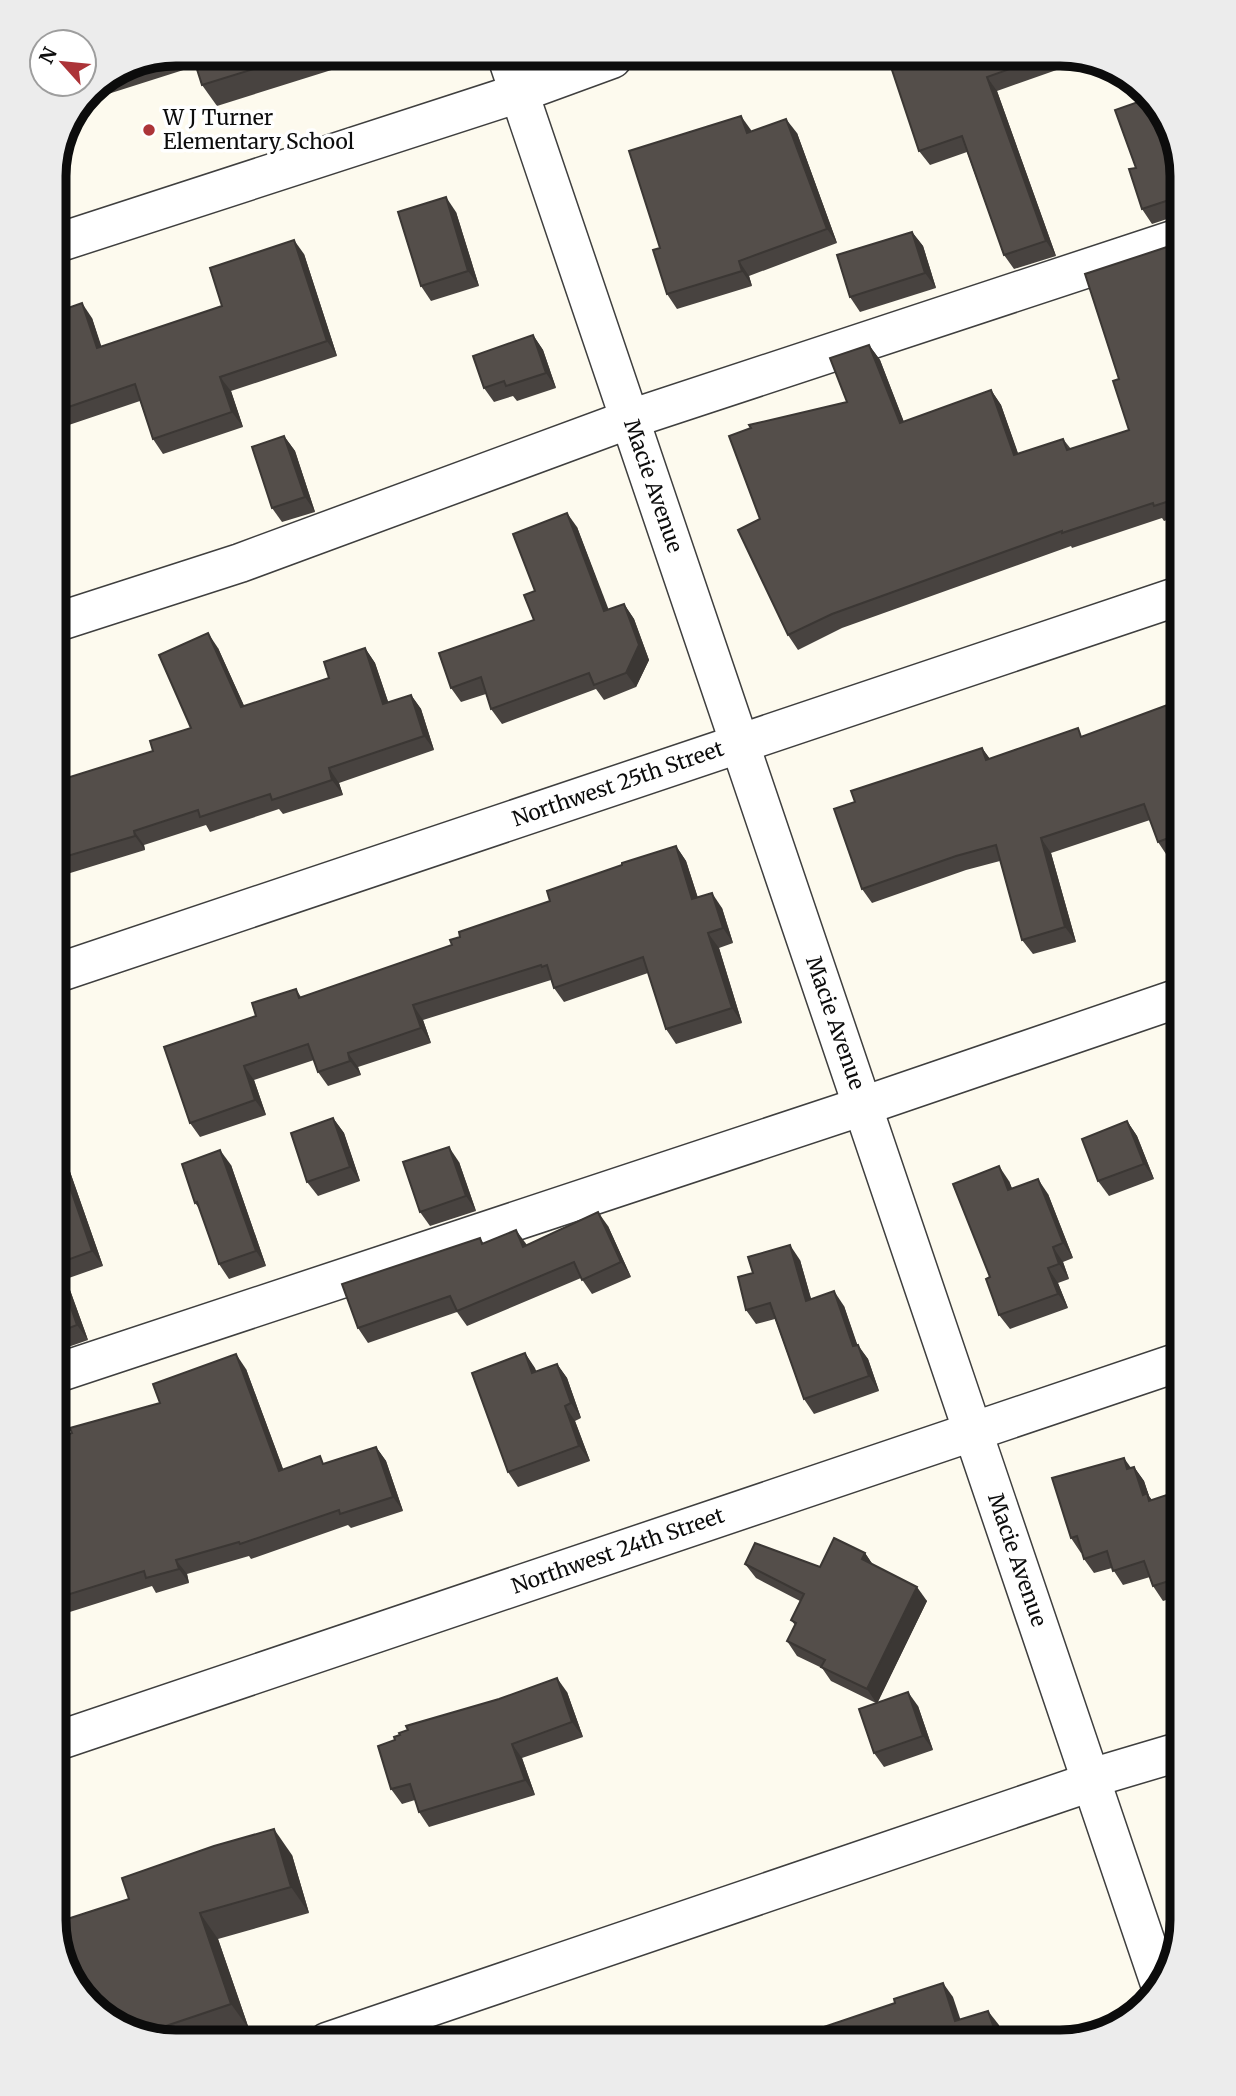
<svg xmlns="http://www.w3.org/2000/svg" width="1236" height="2096" font-family="Merriweather,serif">
<rect width="100%" height="100%" fill="#fdfaee"/>
<g fill="none" stroke-linecap="round" stroke-linejoin="round">
<!-- minor casing -->
<g stroke="#3f3f3f" stroke-width="41">
<g id="minor">
<polyline points="508,60 1161,1987"/>
<polyline points="54,244 519,93 612,59"/>
<polyline points="54,623 240,563 630,419 1182,237"/>
<polyline points="54,974 1182,595"/>
<polyline points="54,1374 863,1106 1182,997"/>
<polyline points="54,1742 1182,1361"/>
<polyline points="1091,1778 1182,1751"/>
<polyline points="327,2042 1091,1782"/>
</g>
</g>
<!-- minor -->
<use href="#minor" stroke="#fff" stroke-width="38"/>
</g>
<!-- wall -->
<g fill="#484340">
<polygon points="1068,55 1085,60 997,91 1056,256 1014,269 1004,255 967,152 930,165 919,151 895,56"/>
<polygon points="357,61 357,62 217,106 202,85 196,66 86,101 90,90 130,63"/>
<polygon points="1144,100 1169,123 1182,177 1181,180 1182,182 1182,216 1176,216 1152,224 1142,209 1136,168"/>
<polygon points="751,131 797,133 837,243 749,276 752,286 677,309 667,294 660,248"/>
<polygon points="456,212 479,286 431,301 421,286"/>
<polygon points="912,232 923,246 936,288 860,312 850,297"/>
<polygon points="1182,241 1182,515 1164,521 1162,518 1072,548 1071,546 842,628 798,650 788,635 760,519 751,428 847,402 869,345 880,360 904,422 991,390 1001,405 1018,454 1063,439 1071,449 1129,430 1119,379 1179,243"/>
<polygon points="304,254 337,356 231,391 243,427 163,454 153,439 140,401 54,430 54,313 92,318 101,347 222,306"/>
<polygon points="533,335 543,350 556,388 517,401 513,396 494,402 484,388"/>
<polygon points="284,436 295,451 315,512 282,522 272,508"/>
<polygon points="577,527 608,610 624,604 634,619 649,660 636,687 604,700 596,689 502,724 491,709 486,694 461,702 451,688 534,620 535,591"/>
<polygon points="218,648 244,706 329,678 365,648 375,663 388,702 411,695 421,709 434,750 339,783 343,795 283,814 279,809 210,832 206,825 144,845 145,850 54,878 54,782 153,751 191,728"/>
<polygon points="1182,701 1182,852 1168,857 1158,842 1150,820 1051,853 1076,942 1033,954 1022,940 1000,861 966,870 872,903 862,889 855,802 982,748 990,759 1084,736"/>
<polygon points="676,846 686,861 698,898 722,908 733,943 719,948 742,1023 676,1044 666,1029 648,973 564,1002 554,988 551,980 423,1020 431,1043 358,1067 361,1075 328,1086 318,1072 314,1060 254,1080 266,1115 200,1137 190,1123 256,1016 296,989 301,997 452,945 460,937 550,901"/>
<polygon points="333,1118 344,1133 360,1181 318,1196 307,1182"/>
<polygon points="1127,1121 1137,1136 1154,1179 1109,1196 1098,1181"/>
<polygon points="54,1126 103,1266 66,1279 88,1340 54,1352"/>
<polygon points="459,1162 476,1211 430,1226 420,1212"/>
<polygon points="231,1165 266,1266 229,1279 219,1264 199,1208 195,1203"/>
<polygon points="1009,1181 1012,1189 1048,1194 1073,1258 1063,1262 1069,1279 1058,1283 1068,1308 1010,1329 999,1315 990,1277"/>
<polygon points="608,1226 631,1277 592,1294 581,1278 467,1326 457,1312 368,1343 358,1328 480,1238 484,1244 527,1245"/>
<polygon points="800,1260 811,1299 844,1306 857,1345 868,1359 879,1391 814,1414 804,1399 775,1319 756,1324 746,1310"/>
<polygon points="525,1353 536,1371 557,1364 567,1378 581,1418 575,1421 590,1461 518,1487 508,1472"/>
<polygon points="246,1369 283,1469 325,1464 376,1447 386,1461 403,1511 351,1528 348,1525 251,1559 249,1556 187,1574 189,1583 156,1593 152,1586 54,1617 54,1438 72,1433 160,1403"/>
<polygon points="1134,1467 1144,1481 1149,1496 1152,1500 1182,1490 1182,1595 1163,1601 1153,1586 1150,1577 1123,1585 1112,1568 1094,1573 1084,1559 1082,1553 1081,1553 1071,1538 1131,1468"/>
<polygon points="865,1553 873,1565 927,1601 877,1703 918,1706 933,1750 884,1767 874,1753 876,1703 831,1681 822,1668 797,1656 787,1641 795,1625 791,1620 800,1601 756,1578 745,1564 820,1567"/>
<polygon points="567,1692 583,1737 522,1758 535,1795 429,1827 419,1812 415,1800 402,1804 391,1789 395,1740 400,1735"/>
<polygon points="292,1855 309,1913 218,1939 249,2029 213,2042 169,2042 108,2021 67,1973"/>
</g>
<!-- shaded-wall -->
<g fill="#3b3734">
<polygon points="987,77 997,91 1056,256 1046,241"/>
<polygon points="741,116 751,130 757,148 747,133"/>
<polygon points="786,119 797,133 837,243 827,229"/>
<polygon points="1171,165 1182,182 1182,197"/>
<polygon points="446,197 456,212 479,286 468,271"/>
<polygon points="912,232 923,246 936,288 925,273"/>
<polygon points="294,240 304,254 337,356 327,341"/>
<polygon points="739,261 749,276 752,286 742,271"/>
<polygon points="82,303 92,318 107,363 97,348"/>
<polygon points="533,335 543,350 556,388 546,373"/>
<polygon points="869,345 880,360 910,438 900,423"/>
<polygon points="220,377 231,391 243,427 232,412"/>
<polygon points="991,390 1001,405 1024,470 1014,455"/>
<polygon points="284,436 295,451 315,512 305,497"/>
<polygon points="567,513 577,527 615,626 604,611"/>
<polygon points="624,604 634,619 649,660 636,687 626,673"/>
<polygon points="208,633 218,648 251,721 241,707"/>
<polygon points="365,648 375,663 394,719 383,704"/>
<polygon points="411,695 421,709 434,750 424,736"/>
<polygon points="982,748 992,762 986,760"/>
<polygon points="329,768 339,783 343,795 332,780"/>
<polygon points="134,831 144,845 145,850 135,836"/>
<polygon points="1041,838 1051,853 1076,942 1065,927"/>
<polygon points="676,846 686,861 703,914 692,899"/>
<polygon points="712,893 722,908 733,943 723,928"/>
<polygon points="708,933 719,948 742,1023 732,1008"/>
<polygon points="413,1005 423,1020 431,1043 421,1028"/>
<polygon points="348,1053 358,1067 361,1075 350,1061"/>
<polygon points="244,1066 254,1080 266,1115 255,1100"/>
<polygon points="333,1118 344,1133 360,1181 350,1167"/>
<polygon points="1127,1121 1137,1136 1154,1179 1144,1164"/>
<polygon points="54,1126 103,1266 92,1251 54,1141"/>
<polygon points="449,1147 459,1162 476,1211 466,1196"/>
<polygon points="220,1150 231,1165 266,1266 256,1251"/>
<polygon points="999,1166 1009,1181 1019,1205 1008,1190"/>
<polygon points="1038,1179 1048,1194 1073,1258 1063,1243"/>
<polygon points="598,1212 608,1226 631,1277 621,1262"/>
<polygon points="516,1230 527,1245 523,1247"/>
<polygon points="790,1245 800,1260 816,1316 806,1301"/>
<polygon points="1053,1247 1063,1262 1069,1279 1059,1264"/>
<polygon points="56,1264 66,1279 88,1340 77,1325"/>
<polygon points="1048,1268 1058,1283 1068,1308 1058,1294"/>
<polygon points="834,1291 844,1306 863,1361 853,1346"/>
<polygon points="858,1345 868,1359 879,1391 869,1376"/>
<polygon points="525,1353 535,1368 542,1387 532,1373"/>
<polygon points="236,1354 246,1369 289,1485 279,1471"/>
<polygon points="557,1364 567,1378 581,1418 571,1403"/>
<polygon points="565,1406 575,1421 590,1461 579,1446"/>
<polygon points="376,1447 386,1461 403,1511 393,1497"/>
<polygon points="1124,1458 1134,1472 1127,1469"/>
<polygon points="1134,1467 1144,1481 1149,1496 1157,1508 1143,1495"/>
<polygon points="865,1553 875,1568 862,1559"/>
<polygon points="176,1560 187,1574 189,1583 179,1569"/>
<polygon points="917,1587 927,1601 877,1704 867,1689"/>
<polygon points="557,1678 567,1692 583,1737 572,1722"/>
<polygon points="908,1692 918,1706 933,1750 923,1736"/>
<polygon points="512,1744 522,1758 535,1795 525,1780"/>
<polygon points="274,1829 292,1855 309,1913 291,1887"/>
<polygon points="200,1913 218,1939 249,2029 231,2004"/>
<polygon points="943,1983 953,1997 966,2036 955,2021"/>
<polygon points="988,2011 999,2025 1004,2042 999,2042"/>
</g>
<!-- building -->
<g fill="#544e4a" stroke="#3b3734" stroke-width="2">
<polygon points="1049,55 987,77 1046,241 1004,255 962,136 919,151 889,61 896,59 895,56"/>
<polygon points="276,62 202,85 195,63"/>
<polygon points="1140,89 1169,123 1178,162 1171,165 1182,197 1182,204 1176,201 1166,201 1142,209 1129,169 1136,168 1115,110 1144,100"/>
<polygon points="741,116 747,133 786,119 827,229 739,261 742,271 667,294 653,250 660,248 629,151"/>
<polygon points="446,197 468,271 421,286 398,212"/>
<polygon points="912,232 925,273 850,297 837,255"/>
<polygon points="294,240 327,341 220,377 232,412 153,439 135,384 54,412 54,313 82,303 97,348 222,306 210,268"/>
<polygon points="1182,241 1182,497 1154,506 1153,503 1062,533 1062,531 832,614 788,635 738,530 760,519 729,436 751,428 749,425 847,402 830,358 869,345 900,423 991,390 1014,455 1063,439 1067,450 1129,430 1113,381 1119,379 1085,274 1179,243"/>
<polygon points="533,335 546,373 506,386 504,381 484,388 473,356"/>
<polygon points="284,436 305,497 272,508 252,447"/>
<polygon points="567,513 604,611 624,604 639,645 626,673 594,685 589,673 491,709 481,677 451,688 439,653 534,620 524,595 535,591 513,534"/>
<polygon points="208,633 241,707 329,678 324,662 365,648 383,704 411,695 424,736 329,768 332,780 272,800 270,794 200,817 198,810 134,831 135,836 54,860 54,782 153,751 150,741 191,728 159,655"/>
<polygon points="1181,700 1182,833 1158,842 1144,804 1041,838 1065,927 1022,940 996,845 956,856 862,889 834,809 855,802 851,791 982,748 986,760 1078,728 1081,737"/>
<polygon points="676,846 692,899 712,893 723,928 708,933 732,1008 666,1029 643,957 554,988 547,965 542,967 541,965 413,1005 421,1028 348,1053 350,1061 318,1072 308,1044 244,1066 255,1100 190,1123 164,1047 256,1016 252,1003 296,989 299,998 452,945 450,940 460,937 459,932 550,901 547,891 622,865 622,863"/>
<polygon points="333,1118 350,1167 307,1182 291,1133"/>
<polygon points="1127,1121 1144,1164 1098,1181 1082,1139"/>
<polygon points="54,1141 92,1251 56,1264 77,1325 54,1334"/>
<polygon points="449,1147 466,1196 420,1212 403,1162"/>
<polygon points="220,1150 256,1251 219,1264 197,1202 195,1203 182,1164"/>
<polygon points="1182,1160 1182,1198 1169,1165"/>
<polygon points="999,1166 1008,1190 1038,1179 1063,1243 1053,1247 1059,1264 1048,1268 1058,1294 999,1315 986,1279 990,1277 953,1184"/>
<polygon points="598,1212 621,1262 582,1280 574,1262 457,1311 450,1296 358,1328 342,1284 480,1238 482,1244 516,1230 523,1247"/>
<polygon points="790,1245 806,1301 834,1291 853,1346 858,1345 869,1376 804,1399 770,1303 746,1310 738,1277 753,1273 748,1257"/>
<polygon points="525,1353 532,1373 557,1364 571,1403 565,1406 579,1446 508,1472 472,1373"/>
<polygon points="236,1354 279,1471 320,1456 323,1464 376,1447 393,1497 340,1514 339,1510 240,1544 239,1542 176,1560 179,1569 146,1578 144,1571 54,1599 54,1438 72,1433 70,1428 160,1403 153,1384"/>
<polygon points="1124,1458 1127,1469 1134,1467 1143,1495 1147,1493 1149,1501 1182,1490 1182,1577 1153,1586 1144,1561 1113,1571 1107,1551 1084,1559 1077,1536 1071,1538 1052,1478"/>
<polygon points="834,1538 865,1553 862,1559 917,1587 867,1689 821,1667 825,1660 787,1641 796,1623 791,1620 804,1594 745,1564 755,1543 820,1567"/>
<polygon points="557,1678 572,1722 512,1744 525,1780 419,1812 410,1784 391,1789 378,1746 395,1740 394,1737 400,1735 399,1733 408,1730 406,1726 499,1699"/>
<polygon points="908,1692 923,1736 874,1753 859,1709"/>
<polygon points="274,1829 291,1887 200,1913 231,2004 145,2033 131,2029 129,2023 122,2025 108,2021 67,1973 55,1923 129,1899 122,1878 214,1846"/>
<polygon points="943,1983 955,2021 988,2011 999,2042 803,2042 800,2035 895,2003 894,1999"/>
</g>
<!-- markers -->
<circle fill="#ac3438" stroke="#fff" stroke-width="2.5" cx="149" cy="130" r="7"/>
<g text-anchor="middle" stroke-width="7" stroke-linejoin="round" paint-order="stroke">
<!-- poi labels -->
<g font-size="21" fill="#0c0c0c" stroke="#fff" text-anchor="start">
<text x="163" y="125">W J Turner<tspan x="163" dy="24">Elementary School</tspan></text>
</g>
<!-- street labels -->
<g font-size="21" fill="#0c0c0c" stroke="#fff">
<text transform="translate(653 486) rotate(71)" y="7">Macie Avenue</text>
<text transform="translate(618 784) rotate(-19)" y="7">Northwest 25th Street</text>
<text transform="translate(835 1023) rotate(71)" y="7">Macie Avenue</text>
<text transform="translate(618 1551) rotate(-19)" y="7">Northwest 24th Street</text>
<text transform="translate(1017 1560) rotate(71)" y="7">Macie Avenue</text>
</g>
</g>
<!-- crop -->
<path d="M0 0H1236V2096H0ZM176 66H1060A110 110 0 0 1 1170 176V1920A110 110 0 0 1 1060 2030H176A110 110 0 0 1 66 1920V176A110 110 0 0 1 176 66Z" fill="#ececec" fill-rule="evenodd"/>
<path fill="none" stroke="#0c0c0c" stroke-width="9" d="M176 66H1060A110 110 0 0 1 1170 176V1920A110 110 0 0 1 1060 2030H176A110 110 0 0 1 66 1920V176A110 110 0 0 1 176 66Z"/>
<!-- north arrow -->
<g transform="translate(63 63) rotate(297)"><circle r="33" fill="#ffffff" stroke="#9e9e9e" stroke-width="2"/>
<path d="M0-5L12 26L0 18L-12 26Z" fill="#ac3438"/>
<text y="-10" font-size="19" font-weight="bold" text-anchor="middle" fill="#0c0c0c">N</text>
</g>
</svg>
